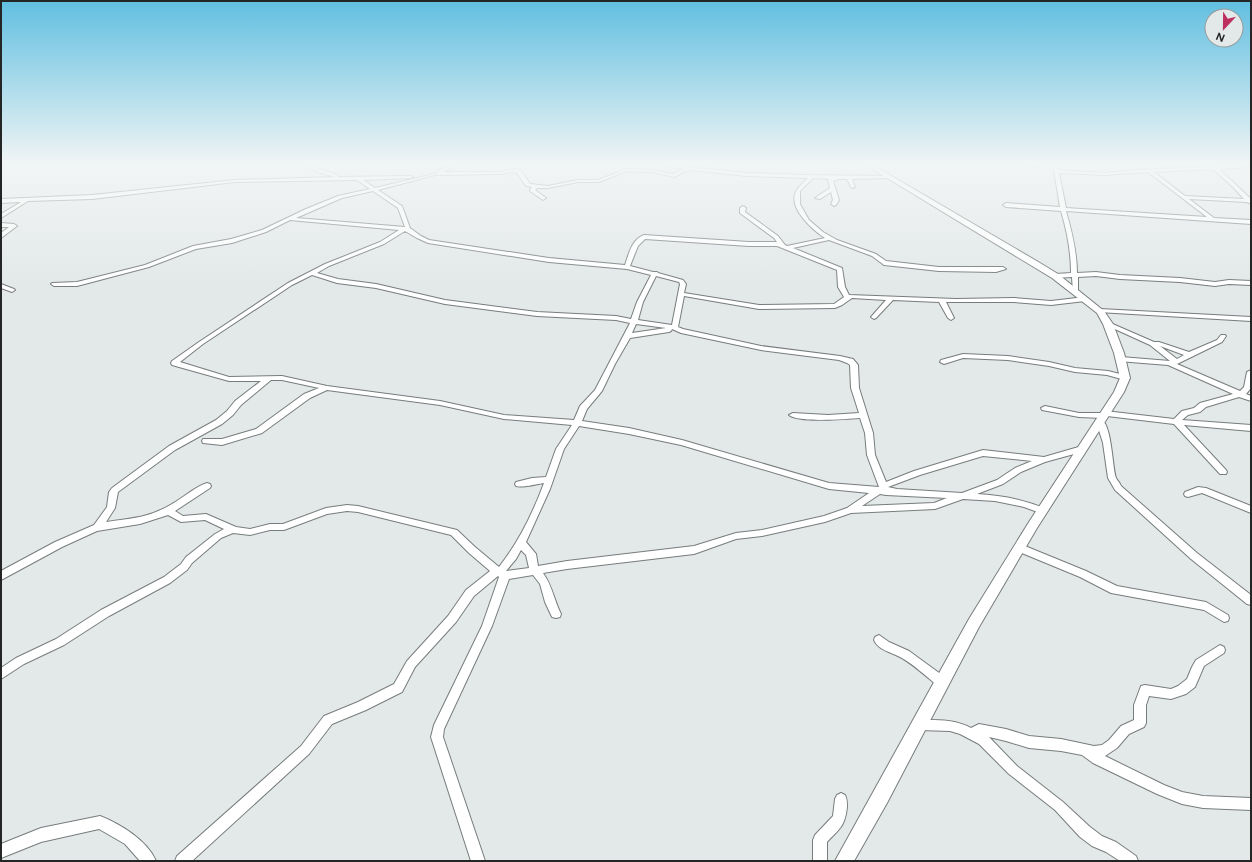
<svg xmlns="http://www.w3.org/2000/svg" width="1252" height="862" font-family="Figtree,sans-serif">
<rect width="100%" height="100%" fill="#e3e8e8"/>
<g fill="none" stroke-linecap="round" stroke-linejoin="round">
<!-- minor casing -->
<g stroke="#777c7c" stroke-width="2">
<g id="minor">
<path d="M303 164H308L319 169 338 175V176L337 177 411 176 413 177 411 178 363 180 375 188 438 173V171L453 164H458L443 172H500L515 169 521 171 530 184 548 186 578 180H598L626 169 653 170 673 174 684 169 662 165 660 164 747 173 804 175 891 176V177L889 178 852 179 855 187 853 188 851 187 847 179H838L833 181 839 200 836 205 834 206 831 204 833 200 831 192 820 199 815 198 830 188 828 180 829 179 813 178 800 191V204L809 220 823 232 837 240 876 254 886 261 939 267H1003L1006 269 996 272 939 271 884 265 872 256 829 240 793 248 842 268 845 287 849 295 956 299 1014 298 1051 301 1085 297 1088 299 1085 301 1051 305 1014 302H946L954 318 951 320 948 318 939 302 893 300 876 318 874 319 871 317 886 300 852 298 842 305 835 308 759 309 684 296 678 327 683 329 761 346 840 356 853 359 858 365 859 388 873 433 875 455 886 482 914 471 983 450 1044 457 1082 446 1086 449 1085 451 1045 462 1021 472 1003 484 977 494C1001 495 1024 500 1046 509L1047 511 1046 513 1043 514 1024 507 995 501 963 499 935 509 851 513 825 522 762 536 736 539 694 554 567 569 543 573C552 585 554 600 561 614L560 617 556 618 552 617 545 602 540 584 533 575 509 579 492 626 444 729 443 737 485 861H471L431 737 434 725 482 626 499 577 498 576 474 596 456 622 415 667 402 692 366 710 332 724 309 754 192 861H175L177 856 301 746 324 716 358 702 394 684 407 661 448 616 466 590 490 571 469 553 451 535 358 512 347 511 327 514 284 530H270L250 535 233 533 221 538 192 563 187 570 170 583 109 616 64 645 24 664 1 679V668L16 658 56 639 101 610 164 577 181 564 186 557 215 534 224 529 205 520 181 522 168 515 140 524 97 531 62 547 1 580V571L55 542 94 525 107 507 109 492 112 488 169 446 216 420 227 411 235 401 261 381H229L172 365 171 363 172 361 199 342 288 283 325 264 380 242 399 230 290 220 266 232 232 243 196 249 149 267 77 286H54L51 284 52 283 77 282 145 265 193 246 231 239 262 230 306 209 338 196 370 189 357 180 235 182 92 199 28 201 1 218V214L21 202 1 203V199L92 195 235 180 335 177 315 171ZM690 170 747 176 808 178C804 182 799 186 797 190 786 206 812 230 825 238L787 246 785 245 778 236 745 212 746 208 743 206 740 208V213L774 238 777 242H749L644 235C631 240 629 254 625 265L549 258 429 240 421 236 410 228 402 206 378 190 435 175 500 174 514 172 517 173 526 186 532 187 530 190V191L543 200 546 198 535 190 537 188H548L578 182H599L627 171 653 172 674 177 684 172ZM373 191 398 208 405 227 296 218 342 198ZM405 231 417 238 428 243 549 262 627 269 651 275 637 302 631 319 616 316 537 312 445 300 376 284 338 279 317 273 329 266 384 244ZM645 239 749 246H777L837 270 838 287 844 297 834 304 759 305 684 293 686 284 683 280 658 273 657 272H653L630 266 638 246ZM312 275 337 283 376 288 445 304 537 316 616 320 630 323 595 390 580 406 574 420 504 415 440 401 327 386 282 376 229 377 180 362 203 344 292 285ZM656 276 679 282 680 284 672 325 638 320 643 302ZM636 324 666 328 632 333ZM672 329 681 333 761 350 839 360 847 363 850 365 851 388 859 413 828 415 793 413 789 415C798 423 847 419 860 418L865 433 867 455 879 487 829 483 682 440 629 428 582 421 587 409 602 391 615 364 630 338 669 332 671 331ZM271 380H282L319 388 304 394 256 429 222 439H203L202 441 203 443 222 445 262 433 310 398 327 390 440 405 504 419 572 425 556 449 546 477 532 478 516 482 515 484 516 486C523 488 536 484 544 483 533 513 518 543 499 567L475 547 457 530 358 506 347 505 326 508 283 524H270L250 529 236 527 206 514 183 516 175 511 210 488 211 486 210 484 207 483C196 486 183 498 172 504 149 518 132 518 106 522L115 508 118 492 175 450 222 424 233 415 241 405ZM579 426 629 434 681 445 829 489 869 493 847 508 824 516 762 530 736 533 694 546 567 561 538 566 536 554 526 542 550 489 564 449ZM983 456 1032 461 1015 468 997 480 962 493 897 489 888 487 920 475ZM880 494 886 495 947 498 934 503 862 506ZM521 550 526 555 529 568 506 571 516 559Z"/>
<polygon points="1026,164 1032,164 1036,166 1034,167"/>
<path d="M1053 164H1057L1058 170 1104 173 1135 170 1251 165V167L1219 169 1251 199V204L1247 202 1189 199 1214 218 1251 220V224L1066 211C1072 232 1077 252 1077 273L1096 272 1120 275 1180 278 1215 282 1229 280 1251 281V285L1229 284 1215 286 1180 282 1120 279 1096 276 1078 277V292L1075 294 1073 293 1072 277 1055 278 1052 276 1055 274 1071 273C1071 252 1067 231 1061 211L1006 207 1003 205 1006 203 1060 207ZM1213 169 1234 188 1244 199 1185 196 1154 172ZM1148 172 1207 217 1066 208 1059 173 1104 175Z"/>
<polygon points="1,223 14,224 17,226 1,238 1,233 9,227 1,227"/>
<polygon points="1,284 14,289 15,290 12,292 1,288"/>
<polygon points="1100,309 1251,317 1251,321 1098,312 1098,310"/>
<path d="M1108 322 1154 342H1159L1189 352 1217 340 1221 335H1225L1226 336 1222 342 1177 364 1240 391 1244 387 1247 372 1251 370V388L1246 394 1251 396V401L1239 397 1206 407 1200 412 1188 415 1182 420 1251 425V431L1184 425 1226 470 1227 472 1226 474H1220L1174 424 1107 416 1106 418H1103L1079 417 1042 410 1041 408 1045 406 1079 413H1101L1102 411H1105L1174 419 1182 411 1194 408 1200 403 1233 394 1168 365 1118 361 1117 359 1121 357 1170 361 1150 345 1106 325 1105 324ZM1160 346 1184 355 1177 359Z"/>
<polygon points="963,354 1008,356 1049,362 1075,368 1108,371 1128,376 1129,378 1125,380 1107,375 1075,372 1049,366 1008,360 963,358 944,364 940,362 941,360"/>
<path d="M1097 419H1100C1112 422 1112 467 1116 478 1117 480 1120 483 1121 486L1197 553 1251 595V605L1247 604 1191 559 1115 490 1108 478 1103 443 1096 421Z"/>
<polygon points="1198,487 1206,488 1251,506 1251,513 1202,493 1188,497 1185,496 1184,494 1185,492"/>
<polygon points="1020,544 1086,571 1117,586 1206,602 1228,615 1229,618 1228,621 1224,622 1204,610 1111,593 1080,577 1017,551 1015,548 1017,545"/>
<path d="M879 635 889 642 909 651 946 678 948 682 946 686 942 687 938 686C926 676 913 664 900 657 891 652 878 650 874 640L875 637Z"/>
<path d="M1220 645 1224 647 1225 650 1224 653 1204 666 1195 687 1186 694 1171 699 1149 696 1146 705V723L1144 727 1129 734 1117 748 1105 756 1164 785 1182 792 1203 796 1251 798V810L1203 808 1182 804 1157 794 1093 763 1082 755 1061 751 1029 748 1006 741 989 737 1017 766 1063 802 1090 827 1102 836 1116 842 1136 856 1138 861H1120L1106 852 1092 846 1080 837 1055 810 1009 774 979 744 960 734 950 731 919 730 915 729 913 725 915 721 919 720C937 720 955 719 971 728L979 724 1006 729 1029 736 1061 739 1094 746 1102 745 1109 740 1121 726 1134 720V705L1141 686 1145 685 1171 689 1178 686 1187 679 1192 667 1196 660Z"/>
<path d="M841 793 845 795C847 799 847 802 847 807 845 827 839 829 827 842V861H813V840L815 835 833 816 835 799 837 795Z"/>
<path d="M100 816C120 824 147 840 156 861H140L125 844 99 829 41 842 1 858V844L41 828Z"/>
</g>
</g>
<!-- tertiary casing -->
<g stroke="#777c7c" stroke-width="2">
<polygon id="tertiary" points="864,164 871,164 1040,263 1058,274 1104,311 1113,324 1124,353 1130,378 1124,392 1037,528 979,627 887,803 854,861 835,861 969,619 1029,522 1114,392 1120,378 1114,353 1103,324 1097,313 1052,278"/>
</g>
<!-- minor -->
<use href="#minor" fill="#fff" fill-rule="evenodd"/>
<!-- tertiary -->
<use href="#tertiary" fill="#fff" fill-rule="evenodd"/>
</g>
<!-- sky -->
<linearGradient id="sky" x2="0" y2="1"><stop stop-color="#60bfe0"/><stop offset="0.58" stop-color="#f2f5f5"/><stop offset="1" stop-color="#f2f5f5" stop-opacity="0"/></linearGradient>
<rect width="1252" height="284" fill="url(#sky)"/>
<!-- border -->
<rect width="1252" height="862" fill="none" stroke="#242626" stroke-width="4"/>
<!-- north arrow -->
<g transform="translate(1224 28) rotate(202)"><circle r="19" fill="#e3e8e8" stroke="#979a9a"/>
<path d="M0-3L7 15L0 10L-7 15Z" fill="#bc2f5e"/>
<text y="-6" font-size="11" font-weight="bold" text-anchor="middle" fill="#242626">N</text>
</g>
</svg>
